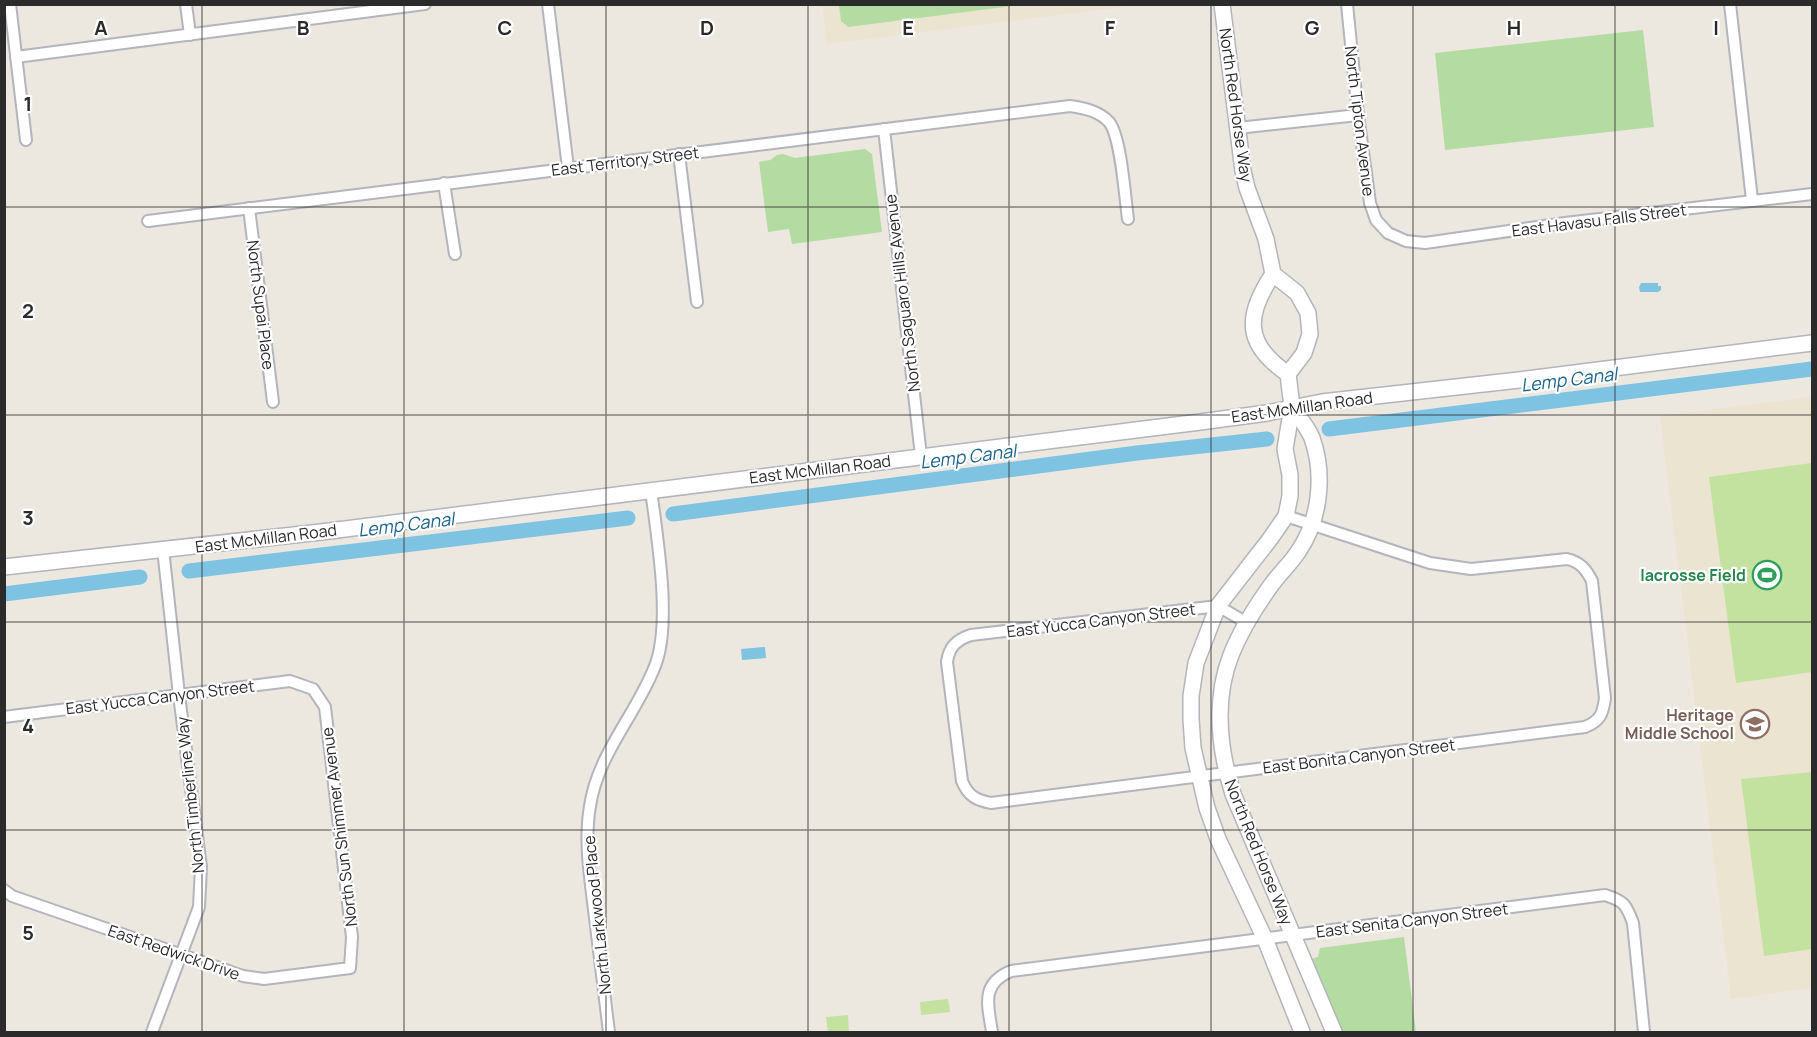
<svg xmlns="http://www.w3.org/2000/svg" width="1817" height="1037" font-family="Manrope,sans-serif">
<rect width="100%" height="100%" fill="#ece7df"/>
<!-- education -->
<g fill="#ebe4d1">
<polygon points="822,4 1138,5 827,44"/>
<polygon points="1812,397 1812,988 1731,999 1660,416"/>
</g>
<!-- green -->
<g fill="#b4dca2">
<polygon points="839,5 839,4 1020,5 848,27 841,21"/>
<polygon points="1643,30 1654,127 1445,150 1435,53"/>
<polygon points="865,149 872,154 882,232 792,244 789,229 768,232 759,162 770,160 777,155 783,154 795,158"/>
<polygon points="1404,937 1416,1032 1339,1032 1310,959 1318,957 1320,948"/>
</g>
<!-- pitch -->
<g fill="#c3e29f">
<polygon points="1812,463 1812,672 1736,683 1709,477"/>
<polygon points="1812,772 1812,949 1764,956 1741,779"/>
<polygon points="948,999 950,1012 921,1015 920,1002"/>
<polygon points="848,1015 849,1032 828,1032 826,1017"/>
</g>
<!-- water -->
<g fill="#7ec3e2">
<polygon points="1641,283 1658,283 1658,286 1661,286 1661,290 1658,292 1640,292 1639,287"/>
<polygon points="765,647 766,658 742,660 741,649"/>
</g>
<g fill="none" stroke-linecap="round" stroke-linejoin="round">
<!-- canal -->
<g stroke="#7ec3e2" stroke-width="15">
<polyline points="1329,429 1812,369"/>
<polyline points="673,514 1137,453 1267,439"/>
<polyline points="189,571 628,518"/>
<polyline points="4,594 140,577"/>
</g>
<!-- street casing -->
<g stroke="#b3b5bd" stroke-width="14">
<g id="street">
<polyline points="10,4 26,140"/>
<polyline points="186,4 190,35"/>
<polyline points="548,4 568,168"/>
<polyline points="1347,4 1358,115 1370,203 1376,220 1388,233 1406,241 1425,243 1565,223 1812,194"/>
<polyline points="1730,4 1752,200"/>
<polyline points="16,57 425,4"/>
<polyline points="1238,128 1358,115"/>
<polyline points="884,129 921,456"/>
<polyline points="679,154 697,302"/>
<polyline points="444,183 455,254"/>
<polyline points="249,208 273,402"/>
<path d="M148 221 1070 106C1084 108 1099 111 1109 122 1121 136 1125 198 1128 219"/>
<path d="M1247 623 1218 606 971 635C956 640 949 647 947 662L962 781C968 796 976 800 991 803L1585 727C1600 721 1603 714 1605 698L1592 581C1586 569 1580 562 1567 559L1471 569 1430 563 1286 516"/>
<polyline points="4,717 290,681 313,689 325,707 352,937 350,968 264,979 243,976 12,896 4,890"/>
<polyline points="152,1032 199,907 201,867 179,695 163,549"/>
<path d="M609 1032C604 992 599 951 594 910 590 876 584 841 590 806 598 753 636 715 655 666 672 623 657 537 651 490"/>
<path d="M992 1032C988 1005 980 984 1011 971L1605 895C1624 901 1626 904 1633 923L1644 1032"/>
</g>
</g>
<!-- secondary casing -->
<g stroke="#b3b5bd" stroke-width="18">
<g id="secondary">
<polyline points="1222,4 1243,171 1247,188 1266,239 1273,274 1297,293 1308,313 1310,334 1304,353 1288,374 1292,407 1285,449 1290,475 1290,496 1286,516 1270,539 1218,606 1196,663 1191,696 1191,719 1193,748 1207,808 1218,839 1265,939 1302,1032"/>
<path d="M1273 274C1245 316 1244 344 1288 374"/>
<path d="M1292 407C1299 417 1308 428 1312 438 1325 475 1320 520 1298 552 1290 564 1280 573 1272 584 1256 606 1241 630 1231 655 1213 701 1219 749 1233 794L1334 1032"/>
<polyline points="4,567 321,532 1200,422 1267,413 1322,402 1519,380 1812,343"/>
</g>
</g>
<!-- street -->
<use href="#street" stroke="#fff" stroke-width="10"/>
<!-- secondary -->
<use href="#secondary" stroke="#fff" stroke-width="15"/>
</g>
<!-- grid -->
<path fill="none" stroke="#2b2b2b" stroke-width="1.5" stroke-opacity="0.55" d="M202 4V1032M404 4V1032M606 4V1032M808 4V1032M1009 4V1032M1211 4V1032M1413 4V1032M1615 4V1032M4 207H1812M4 415H1812M4 622H1812M4 830H1812"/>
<!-- icons -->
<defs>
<g id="stadium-ring" transform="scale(1.5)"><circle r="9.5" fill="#fff" stroke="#2e9e5b" stroke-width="1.5"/><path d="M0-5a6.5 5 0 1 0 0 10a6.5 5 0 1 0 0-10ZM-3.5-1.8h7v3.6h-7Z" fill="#2e9e5b"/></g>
<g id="school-ring" transform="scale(1.5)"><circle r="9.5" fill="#fff" stroke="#8d6e63" stroke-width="1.5"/><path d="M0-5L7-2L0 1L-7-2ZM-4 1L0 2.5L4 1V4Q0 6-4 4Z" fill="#8d6e63"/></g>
</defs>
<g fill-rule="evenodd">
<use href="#stadium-ring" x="1767" y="575"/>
<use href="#school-ring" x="1755" y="724"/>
</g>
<g text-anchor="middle" stroke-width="4.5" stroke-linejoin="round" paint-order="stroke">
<!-- street labels -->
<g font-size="16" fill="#2b2b2b" stroke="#fff">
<text transform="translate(1236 105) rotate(82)" y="6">North Red Horse Way</text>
<text transform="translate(1360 121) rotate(83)" y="6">North Tipton Avenue</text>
<text transform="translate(625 161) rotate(-7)" y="6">East Territory Street</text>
<text transform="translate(1599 220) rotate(-7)" y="6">East Havasu Falls Street</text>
<text transform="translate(902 293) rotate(-97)" y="6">North Saguaro Hills Avenue</text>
<text transform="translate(261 305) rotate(83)" y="6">North Supai Place</text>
<text transform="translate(1302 407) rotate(-8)" y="6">East McMillan Road</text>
<text transform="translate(820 469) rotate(-7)" y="6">East McMillan Road</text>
<text transform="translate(266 538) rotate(-7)" y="6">East McMillan Road</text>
<text transform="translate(1101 620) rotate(-7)" y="6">East Yucca Canyon Street</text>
<text transform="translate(160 697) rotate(-7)" y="6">East Yucca Canyon Street</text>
<text transform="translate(1359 756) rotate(-7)" y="6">East Bonita Canyon Street</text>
<text transform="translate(190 795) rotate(-96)" y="6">North Timberline Way</text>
<text transform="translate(339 827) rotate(-97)" y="6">North Sun Shimmer Avenue</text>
<text transform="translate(1259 852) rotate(68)" y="6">North Red Horse Way</text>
<text transform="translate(597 915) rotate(-96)" y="6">North Larkwood Place</text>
<text transform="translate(1412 920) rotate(-7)" y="6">East Senita Canyon Street</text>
<text transform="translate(174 952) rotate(19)" y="6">East Redwick Drive</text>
</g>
<!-- leisure labels -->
<g font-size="16" font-weight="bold" fill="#27864d" stroke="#fff" text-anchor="end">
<text x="1746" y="581">lacrosse Field</text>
</g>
<!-- education labels -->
<g font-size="16" font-weight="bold" fill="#785e54" stroke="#fff" text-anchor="end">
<text x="1734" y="721">Heritage<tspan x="1734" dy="18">Middle School</tspan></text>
</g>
<!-- water labels -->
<g font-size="18" font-style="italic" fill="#1d638e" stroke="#fff">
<text transform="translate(1569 380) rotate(-7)" y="6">Lemp Canal</text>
<text transform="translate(968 457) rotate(-7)" y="6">Lemp Canal</text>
<text transform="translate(406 525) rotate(-7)" y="6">Lemp Canal</text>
</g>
</g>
<g font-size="20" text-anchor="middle" font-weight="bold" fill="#2b2b2b" stroke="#fff" stroke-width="4.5" stroke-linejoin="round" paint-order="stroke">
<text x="101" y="35">A</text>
<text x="303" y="35">B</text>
<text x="505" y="35">C</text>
<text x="707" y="35">D</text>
<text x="908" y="35">E</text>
<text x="1110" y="35">F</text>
<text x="1312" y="35">G</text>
<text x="1514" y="35">H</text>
<text x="1716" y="35">I</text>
<text x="28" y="111">1</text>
<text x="28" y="318">2</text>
<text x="28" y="525">3</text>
<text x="28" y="733">4</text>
<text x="28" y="940">5</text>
</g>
<!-- border -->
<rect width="1817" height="1037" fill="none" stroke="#2b2b2b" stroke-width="12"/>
</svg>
